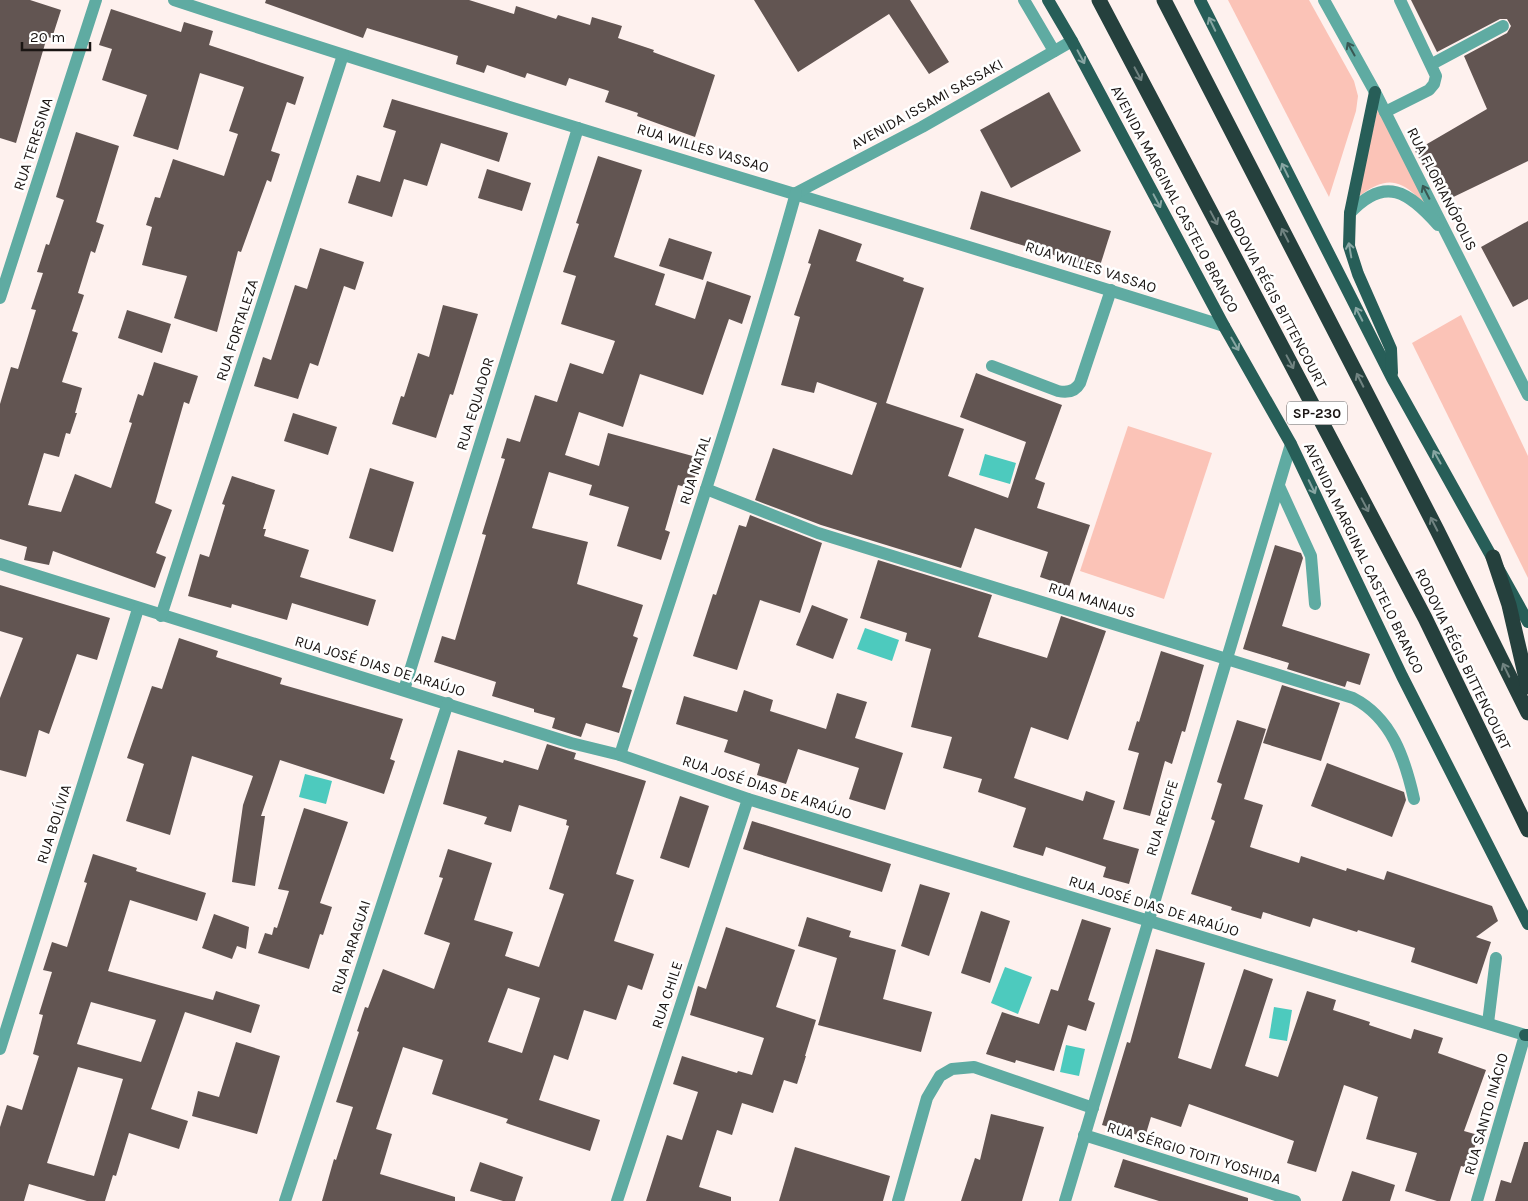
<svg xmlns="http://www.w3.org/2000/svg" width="1528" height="1201" font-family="Karla,sans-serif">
<rect width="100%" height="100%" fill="#fef1ee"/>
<!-- green -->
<g fill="#fbc3b7">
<polygon points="1228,0 1309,0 1354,81 1358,96 1356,111 1329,197"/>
<path d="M1378 108 1434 214C1407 186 1394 168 1357 198Z"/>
<polygon points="1461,315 1528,456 1528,578 1412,343"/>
<polygon points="1128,426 1212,453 1164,599 1080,571"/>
</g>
<!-- water -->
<g fill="#4dcabe">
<polygon points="985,454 1016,463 1010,484 979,475"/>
<polygon points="865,628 899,640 892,661 857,649"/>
<polygon points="305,774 332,781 326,804 299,797"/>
<polygon points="1005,967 1032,977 1018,1014 991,1003"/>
<polygon points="1274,1007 1292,1010 1287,1041 1269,1038"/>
<polygon points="1066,1045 1085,1049 1079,1076 1060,1072"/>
</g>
<!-- building -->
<g fill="#625552" fill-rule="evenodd">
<polygon points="0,0 30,0 61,10 52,38 47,37 16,143 0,138"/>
<polygon points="266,0 469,0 514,14 516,6 556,19 558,15 590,25 592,17 622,26 618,38 654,50 653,52 715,75 695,137 637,116 638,113 605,102 609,91 569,78 566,86 527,73 525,78 487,65 484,73 456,64 458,56 367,28 363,38 265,3"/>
<polygon points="754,0 910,0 949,62 929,74 889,14 798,72"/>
<polygon points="1411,0 1528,0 1528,161 1443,202 1415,151 1487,109 1464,56 1507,33 1511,26 1507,19 1500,19 1437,52"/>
<polygon points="111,9 181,32 184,22 213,31 209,45 304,77 295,105 287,102 271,151 280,154 271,182 267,180 241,252 238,251 217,332 174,318 187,276 142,265 152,227 146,225 155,197 160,198 173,159 224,176 238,134 229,131 244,87 200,73 178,150 133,136 147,95 102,80 112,49 99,45"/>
<polygon points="1049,92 1081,151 1011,188 980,130"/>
<polygon points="392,99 508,133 499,162 441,143 427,186 404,179 392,217 348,203 357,175 380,182 396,131 383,127"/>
<polygon points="76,132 119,146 96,222 104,225 95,253 91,251 78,293 84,295 72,331 78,333 62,382 82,388 75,413 77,413 70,434 66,433 59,457 44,453 28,505 61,512 75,474 111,488 132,423 129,422 138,394 143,396 154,362 198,376 189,404 184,402 155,503 172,510 156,553 166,557 155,588 53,551 49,565 24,560 27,547 0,539 0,404 11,367 18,369 36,310 31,309 43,273 37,272 46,244 49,245 64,200 56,197"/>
<polygon points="598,156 642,170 614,257 665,274 655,305 695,319 707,281 751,296 742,324 729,319 703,395 640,374 623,427 579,412 565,455 599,466 608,433 700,458 692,489 678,485 665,530 670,532 661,560 617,546 629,507 589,495 592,485 549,472 532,528 588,542 577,584 643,605 633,636 638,638 622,687 632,690 619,733 586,723 581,737 552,728 555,718 534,712 534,709 492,696 496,682 434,662 442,636 455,640 486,535 482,534 505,459 501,458 507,438 520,442 535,395 557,402 570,363 603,374 615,341 561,324 576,276 563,272 579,224 576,223"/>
<polygon points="487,169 531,183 522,211 478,198"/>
<polygon points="981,191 1111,231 1099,269 970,229"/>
<polygon points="1528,221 1528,299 1513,307 1481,247"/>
<polygon points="819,229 862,244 856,261 904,278 903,281 924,288 886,403 964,429 948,476 1008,498 1026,442 960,417 976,373 1062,405 1035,479 1045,483 1037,508 1090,525 1069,587 1040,577 1048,552 975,528 961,568 821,525 755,500 773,448 852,475 877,403 817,382 814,393 781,385 800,317 794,315 811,264 808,263"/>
<polygon points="669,238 712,252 703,280 659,266"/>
<polygon points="320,248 364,262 355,290 344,286 318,366 310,363 298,399 254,386 263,357 271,360 295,285 307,289"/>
<polygon points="443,305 478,314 453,395 450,394 436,438 392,424 401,396 404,397 418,353 429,357"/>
<polygon points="127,310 171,324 162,353 118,338"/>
<polygon points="293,413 337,427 328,455 284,441"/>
<polygon points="370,468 414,482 393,552 349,538"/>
<polygon points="232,476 275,490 263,529 266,529 264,536 309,550 300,577 376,600 368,626 292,603 287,620 232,604 231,608 188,596 200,554 209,557 225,505 222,504"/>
<polygon points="750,515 822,543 800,613 760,600 737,670 693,656 713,594 716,595 739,525 746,527"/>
<polygon points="1275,545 1301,553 1303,558 1282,626 1370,654 1360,685 1347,681 1345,687 1287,669 1289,663 1243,649"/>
<polygon points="878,560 992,595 978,637 1047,658 1061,616 1106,631 1068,740 1031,727 1014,778 1083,801 1086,791 1115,801 1103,839 1139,849 1129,884 1103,877 1106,867 1046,847 1043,856 1013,847 1026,808 978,792 982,779 943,768 952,737 911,727 931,649 905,641 907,633 860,618"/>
<polygon points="0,585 110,618 97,660 77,654 49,734 39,730 26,777 0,770 0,698 23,638 0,631"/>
<polygon points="812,605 848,619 833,659 796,645"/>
<polygon points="179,638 218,651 216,657 282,678 280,684 403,719 390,759 395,761 384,794 280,760 261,816 265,816 255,886 232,882 243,805 253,776 192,756 170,835 126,821 144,764 127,758 152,686 162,689"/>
<polygon points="1161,651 1204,665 1185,732 1182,731 1172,764 1165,761 1150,816 1123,809 1139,753 1128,750 1137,721 1139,722"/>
<polygon points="1282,685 1340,703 1321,761 1263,743"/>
<polygon points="744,690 773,700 770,711 826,729 837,693 867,702 855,738 903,753 885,810 849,799 859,768 798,749 786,784 757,775 760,764 724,752 728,740 676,724 684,696 737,712"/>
<polygon points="1237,720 1266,729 1244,799 1263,805 1250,847 1299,863 1301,856 1346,871 1347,868 1384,880 1387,871 1492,906 1498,921 1476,937 1491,942 1477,984 1411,962 1415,948 1358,930 1357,932 1313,918 1310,927 1263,912 1261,919 1231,910 1232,907 1191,894 1215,821 1211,819 1222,784 1217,782"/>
<path d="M547 744 576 753 574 759 646 781 616 874 634 880 614 941 654 954 642 990 628 985 616 1020 584 1010 568 1060 554 1055 539 1100 600 1120 590 1151 506 1123 508 1119 432 1094 443 1060 403 1047 376 1129 392 1134 380 1174 455 1197V1201H322L334 1159 336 1160 353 1107 336 1102 359 1032 357 1031 365 1007 368 1008 383 969 434 989 450 943 424 934 443 878 439 877 448 849 492 863 474 920 513 932 505 956 539 967 564 894 549 889 569 826 566 825 567 820 519 805 511 832 484 824 487 817 443 804 458 750 503 763 504 760 538 770ZM508 988 540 998 522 1053 488 1042Z"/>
<polygon points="1327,763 1404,792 1406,800 1392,837 1311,806"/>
<polygon points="680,796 709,806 689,868 660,858"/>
<polygon points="304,808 348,822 320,903 332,907 323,935 320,934 309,969 258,953 265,933 272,935 274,927 277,928 289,891 278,889"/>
<polygon points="752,821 891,864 882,892 743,849"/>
<path d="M93 854 137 868 136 871 206 893 197 921 130 900 108 971 213 1000 216 991 260 1005 251 1033 185 1012 151 1109 188 1121 179 1149 129 1133 116 1176 113 1175 105 1201H87L29 1184 24 1201H0V1127L7 1105 22 1110 39 1056 33 1054 43 1015 39 1014 52 972 43 970 52 942 67 947 87 883 84 882ZM91 1002 156 1020 141 1062 77 1044ZM78 1067 123 1079 94 1176 47 1163Z"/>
<polygon points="920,884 950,893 929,956 901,946"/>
<polygon points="981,911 1010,921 990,983 961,973"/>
<polygon points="214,914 249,927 246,949 237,946 232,959 202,948"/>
<polygon points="807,917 851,931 849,937 896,950 883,999 932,1012 921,1052 818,1025 837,958 798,946"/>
<polygon points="1082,919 1111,928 1088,1000 1095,1003 1086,1031 1068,1025 1054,1071 1016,1060 1015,1063 986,1054 1002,1012 1039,1024 1051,989 1058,991"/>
<polygon points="726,927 795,950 776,1007 816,1020 805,1056 806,1056 797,1084 784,1080 773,1113 742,1103 732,1135 717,1130 699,1187 731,1197 731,1201 646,1201 667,1135 682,1140 698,1092 673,1084 682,1056 737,1073 738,1071 752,1075 764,1038 690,1015 698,986 706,989"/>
<polygon points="1156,949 1205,963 1178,1058 1211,1069 1244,969 1273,979 1245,1066 1278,1077 1307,991 1336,1000 1333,1010 1370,1022 1369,1025 1411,1039 1414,1029 1443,1038 1438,1053 1486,1070 1464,1131 1478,1135 1469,1168 1461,1166 1450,1201 1437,1201 1405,1191 1417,1153 1366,1139 1378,1097 1344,1085 1316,1172 1287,1163 1294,1141 1189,1104 1181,1127 1151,1117 1145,1137 1102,1125 1127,1042 1130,1043"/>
<polygon points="236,1042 280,1056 257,1134 192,1116 198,1091 219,1097"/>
<polygon points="991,1114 1044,1127 1022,1201 961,1201 975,1158 980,1160"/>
<polygon points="1524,1142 1528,1142 1528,1201 1495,1201 1501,1180 1511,1183"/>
<polygon points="795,1147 890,1176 883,1201 779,1201"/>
<polygon points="1123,1159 1248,1198 1248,1201 1159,1201 1114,1187"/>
<polygon points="480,1162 523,1177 515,1201 503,1201 470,1191"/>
<polygon points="1352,1171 1395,1185 1390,1201 1342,1201"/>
</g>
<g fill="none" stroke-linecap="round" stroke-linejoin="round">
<!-- service -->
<g stroke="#5faba2" stroke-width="12">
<polyline points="1432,64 1503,26"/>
<polyline points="1385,112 1429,90 1434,84 1436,76 1400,0"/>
<path d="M992 366 1058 391C1067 393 1075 392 1080 383L1111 290"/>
<polyline points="1279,486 1311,556 1315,604"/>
<polyline points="1488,1023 1496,958"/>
</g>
<!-- minor -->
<g stroke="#5faba2" stroke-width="12">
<path d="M174 0C522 115 875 216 1224 326"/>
<polyline points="1024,0 1054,51"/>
<polyline points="1324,0 1375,92 1528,395"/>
<polyline points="796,193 922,127 1072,41"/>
<path d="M1350 213C1385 175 1409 192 1438 225"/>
<polyline points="0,298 96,0"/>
<path d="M706 489 818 533 1353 698C1392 718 1405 759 1414 799"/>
<polyline points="0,564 571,743 620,755 748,799 1525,1035 1477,1201"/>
<polyline points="161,616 343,55"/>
<polyline points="404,690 578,128"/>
<path d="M620 755C680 568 743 382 796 193"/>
<polyline points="0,1049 138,609"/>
<polyline points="1084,1135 1295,1201"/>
<polyline points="285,1201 448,703"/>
<polyline points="617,1201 748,799"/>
<polyline points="898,1201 927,1098 940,1076 952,1069 974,1067 1093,1108"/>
<polyline points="1065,1201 1291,444"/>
</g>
<!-- primary -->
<g stroke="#275e58" stroke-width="12">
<polyline points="1048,0 1072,41 1224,326 1291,444 1402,676 1528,924"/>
<polyline points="1200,0 1392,378 1528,622"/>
<polyline points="1375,92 1350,213 1349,246 1358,274 1391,349 1392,373"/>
<polyline points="1525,1035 1528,1035"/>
</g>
<!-- motorway -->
<g stroke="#25403d" stroke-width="15">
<polyline points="1099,0 1425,618 1528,830"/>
<polyline points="1164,0 1437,530 1528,713"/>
<polyline points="1493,557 1509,605 1528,687"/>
</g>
</g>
<!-- one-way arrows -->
<defs><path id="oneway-shaft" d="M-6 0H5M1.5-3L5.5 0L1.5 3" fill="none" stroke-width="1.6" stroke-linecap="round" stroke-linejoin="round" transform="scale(1.25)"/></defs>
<g stroke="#88a6a3">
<use href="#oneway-shaft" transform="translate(1212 24) rotate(-116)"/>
<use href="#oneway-shaft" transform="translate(1081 57) rotate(62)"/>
<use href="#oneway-shaft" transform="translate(1285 170) rotate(-116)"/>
<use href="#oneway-shaft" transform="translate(1157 201) rotate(62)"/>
<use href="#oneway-shaft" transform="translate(1350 250) rotate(-100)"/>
<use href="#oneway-shaft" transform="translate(1359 314) rotate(-117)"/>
<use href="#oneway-shaft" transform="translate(1235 344) rotate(60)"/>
<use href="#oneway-shaft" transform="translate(1437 457) rotate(-119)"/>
<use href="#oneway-shaft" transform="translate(1312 487) rotate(64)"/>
</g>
<g stroke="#395853">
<use href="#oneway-shaft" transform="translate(1351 49) rotate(-119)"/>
<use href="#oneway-shaft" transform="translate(1426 192) rotate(-117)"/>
</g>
<g stroke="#718381">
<use href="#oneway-shaft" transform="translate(1138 74) rotate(62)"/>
<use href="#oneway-shaft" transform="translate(1214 218) rotate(62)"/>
<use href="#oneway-shaft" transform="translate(1285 235) rotate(-117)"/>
<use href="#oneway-shaft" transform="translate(1290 362) rotate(62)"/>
<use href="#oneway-shaft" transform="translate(1360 380) rotate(-117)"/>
<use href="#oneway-shaft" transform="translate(1365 505) rotate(62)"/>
<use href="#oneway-shaft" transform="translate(1434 524) rotate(-117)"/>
<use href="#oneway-shaft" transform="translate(1506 670) rotate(-116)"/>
</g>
<g text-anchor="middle" stroke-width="5" stroke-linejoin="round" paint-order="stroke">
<!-- shield labels -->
<rect fill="#fff" stroke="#5f5b5a" stroke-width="1" x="1287" y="401.5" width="60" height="23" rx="4"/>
<g font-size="14" font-weight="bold" fill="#1a1513">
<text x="1317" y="418">SP-230</text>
</g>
<!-- street labels -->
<g font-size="15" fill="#1a1513" stroke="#fff">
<text transform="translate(927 104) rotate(-29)" y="5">AVENIDA ISSAMI SASSAKI</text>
<text transform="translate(33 144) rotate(-72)" y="5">RUA TERESINA</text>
<text transform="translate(703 148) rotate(17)" y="5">RUA WILLES VASSAO</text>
<text transform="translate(1442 189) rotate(63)" y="5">RUA FLORIANÓPOLIS</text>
<text transform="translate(1175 199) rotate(62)" y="5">AVENIDA MARGINAL CASTELO BRANCO</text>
<text transform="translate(1091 267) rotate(18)" y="5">RUA WILLES VASSAO</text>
<text transform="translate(1276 299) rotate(62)" y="5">RODOVIA RÉGIS BITTENCOURT</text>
<text transform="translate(237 330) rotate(-72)" y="5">RUA FORTALEZA</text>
<text transform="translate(475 404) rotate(-73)" y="5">RUA EQUADOR</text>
<text transform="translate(695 470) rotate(-72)" y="5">RUA NATAL</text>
<text transform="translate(1364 558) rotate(64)" y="5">AVENIDA MARGINAL CASTELO BRANCO</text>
<text transform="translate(1092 600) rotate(17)" y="5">RUA MANAUS</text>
<text transform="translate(1463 659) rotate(64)" y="5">RODOVIA RÉGIS BITTENCOURT</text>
<text transform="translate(380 666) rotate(17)" y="5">RUA JOSÉ DIAS DE ARAÚJO</text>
<text transform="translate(767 787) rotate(18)" y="5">RUA JOSÉ DIAS DE ARAÚJO</text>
<text transform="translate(1162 818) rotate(-73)" y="5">RUA RECIFE</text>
<text transform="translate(54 824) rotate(-72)" y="5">RUA BOLÍVIA</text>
<text transform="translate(1154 906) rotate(17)" y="5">RUA JOSÉ DIAS DE ARAÚJO</text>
<text transform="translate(351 947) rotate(-72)" y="5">RUA PARAGUAI</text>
<text transform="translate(667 995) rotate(-72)" y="5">RUA CHILE</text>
<text transform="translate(1486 1114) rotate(-74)" y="5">RUA SANTO INÁCIO</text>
<text transform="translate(1194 1153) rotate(17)" y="5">RUA SÉRGIO TOITI YOSHIDA</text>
</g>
</g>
<!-- scale -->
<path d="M22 42v8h68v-8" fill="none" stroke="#1a1513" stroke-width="2.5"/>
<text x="30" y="42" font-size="15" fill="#1a1513" stroke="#ffffff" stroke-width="4" paint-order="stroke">20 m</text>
</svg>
